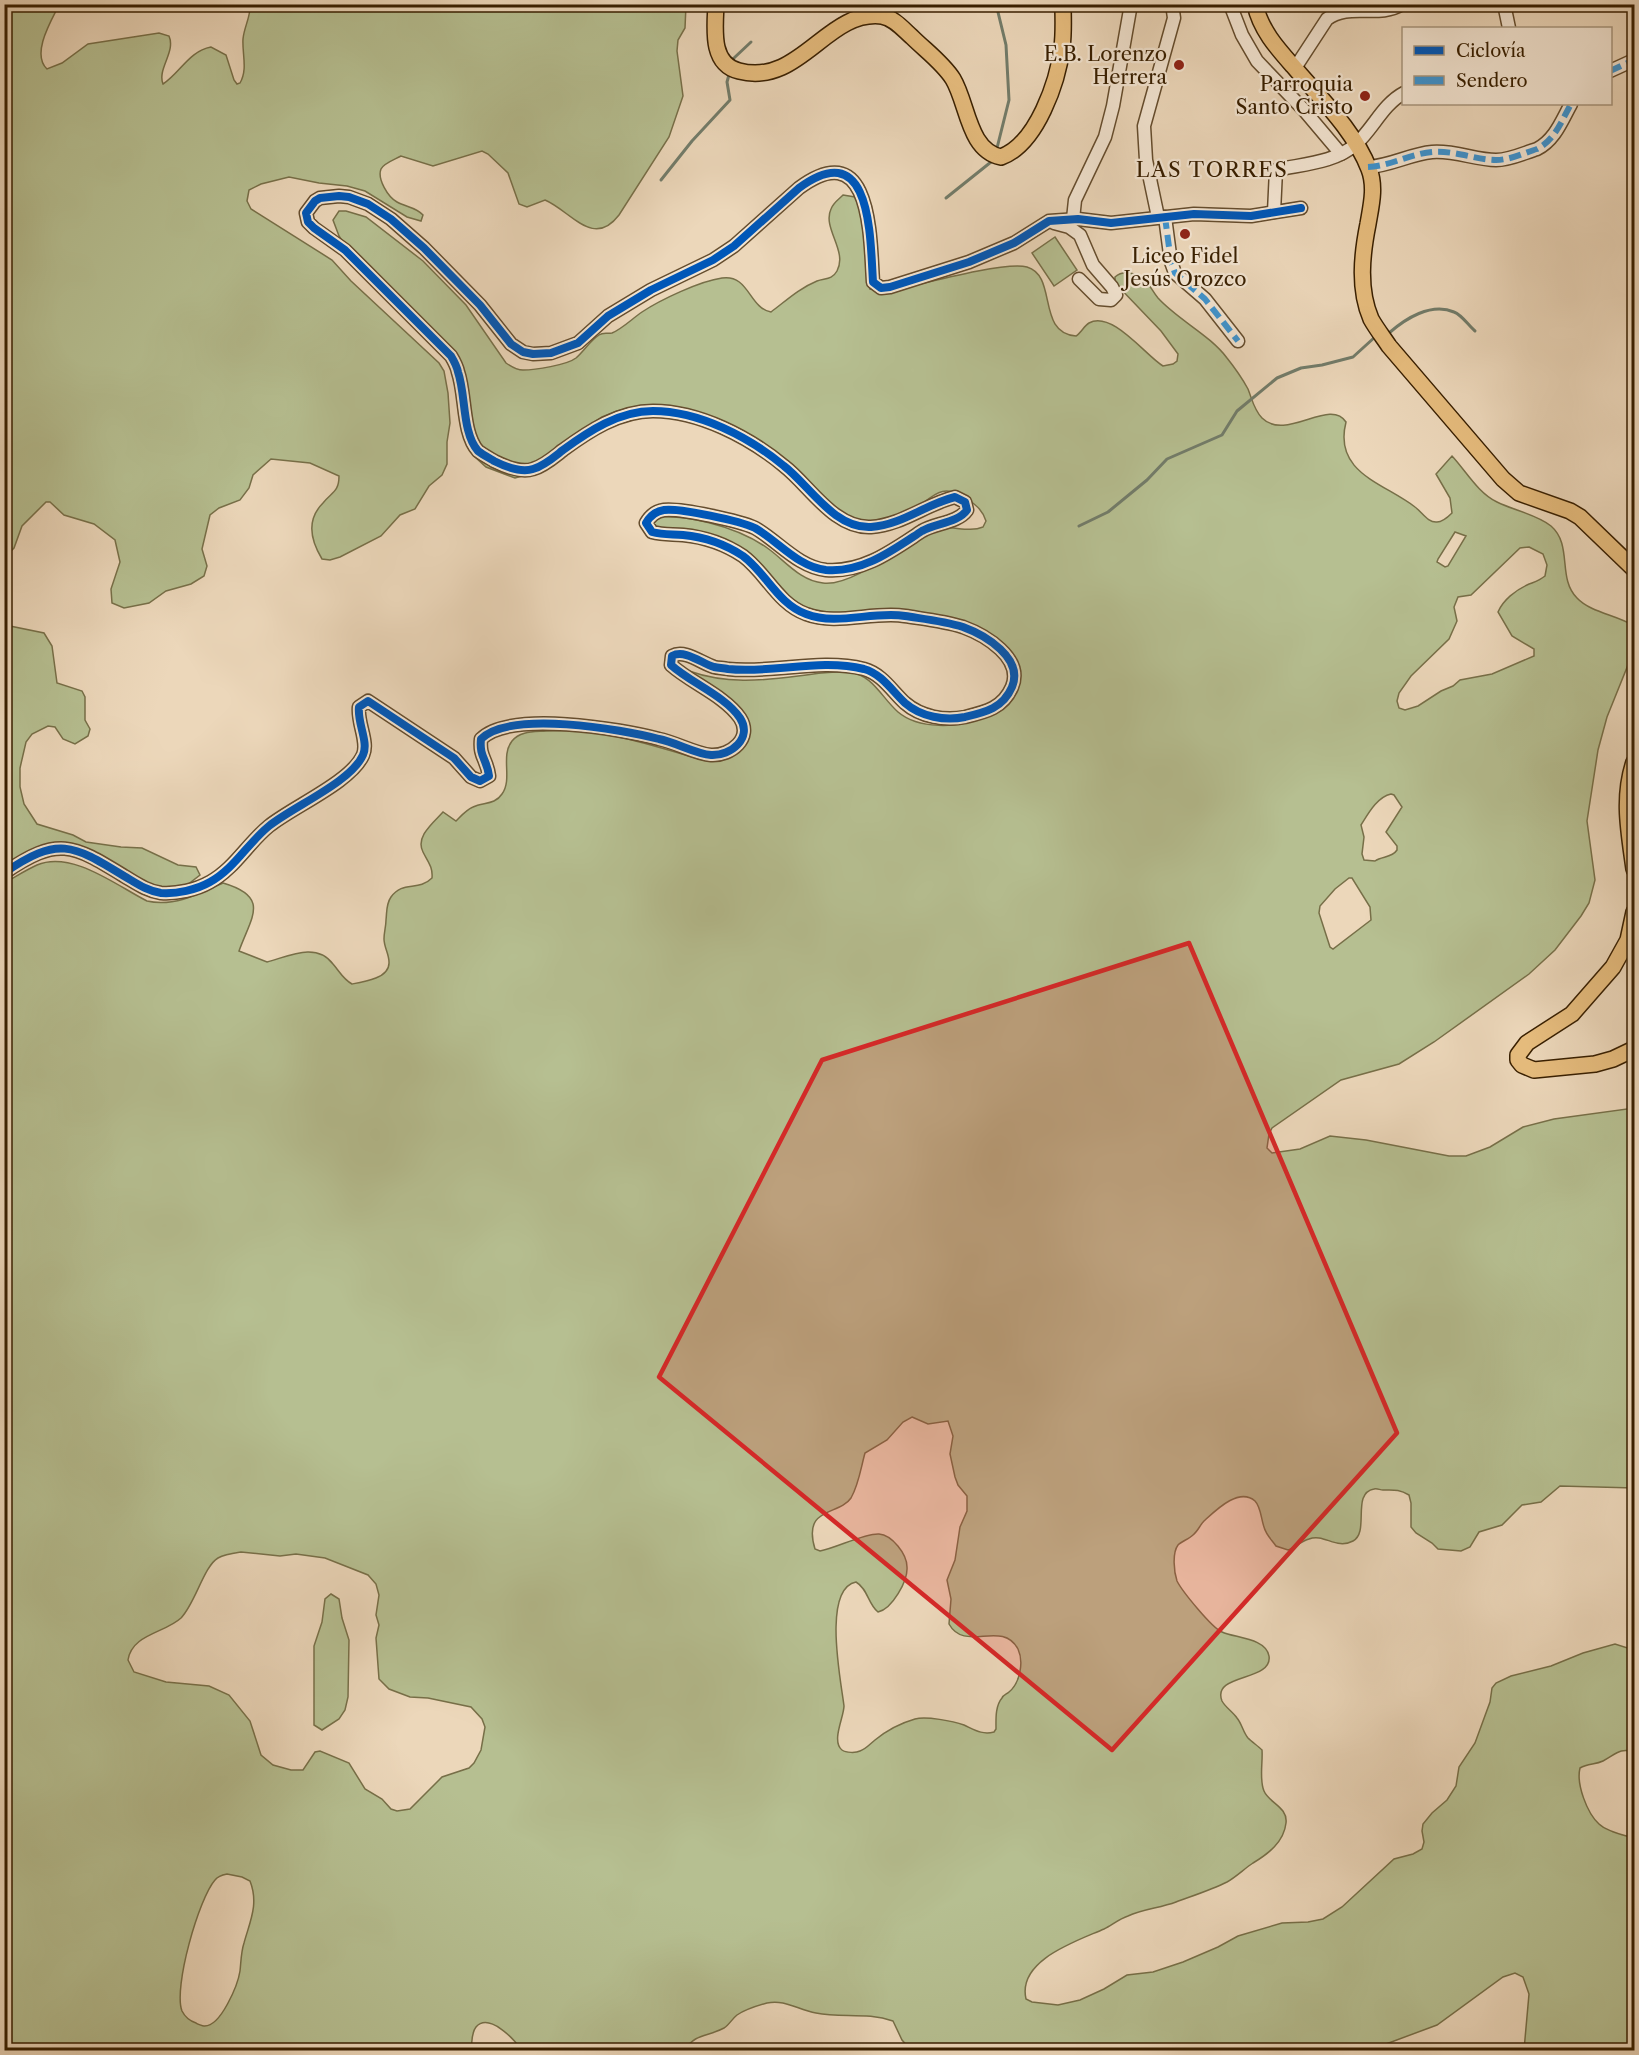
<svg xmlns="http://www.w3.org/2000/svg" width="1639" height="2055" font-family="'Libre Caslon Text',serif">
<rect width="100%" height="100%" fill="#ecd7ba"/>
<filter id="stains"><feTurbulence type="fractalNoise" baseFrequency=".00333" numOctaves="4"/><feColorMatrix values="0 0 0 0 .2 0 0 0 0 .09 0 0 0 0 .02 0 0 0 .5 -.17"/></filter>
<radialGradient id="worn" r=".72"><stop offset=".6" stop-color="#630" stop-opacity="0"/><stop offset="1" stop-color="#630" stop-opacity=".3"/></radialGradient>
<!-- green -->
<g fill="#b6bf91" stroke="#776f48" stroke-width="1.5" fill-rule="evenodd">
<path d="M5 4 59 5C51 21 31 54 47 69L62 63 88 44 159 33 169 36C176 52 157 69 163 84 180 73 189 51 211 47L226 55 234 80 237 84 240 83C248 69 242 54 243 39 244 27 251 16 250 5H686L685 28 678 40 677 51 683 96 669 137 619 215C593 249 571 211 545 200L527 207 519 204 508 173 488 154 482 151 433 166 401 156C396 159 384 163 381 169 377 179 388 197 397 202 406 207 416 207 423 215L421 221 407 217 365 191 347 186 319 183 289 177 261 184 249 190 247 201 251 209 332 260 351 281 439 363 444 371 448 393 450 423 447 442V464L442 475 429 486 415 509 400 515 381 536 340 557 330 560 322 559C311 541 306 520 323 503 332 492 339 492 339 476L310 463 271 459 253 475 249 488 240 500 219 508 210 515 202 549 207 566 204 576 191 584 166 591 149 603 124 608 112 603 111 589 120 562 115 540 94 524 64 515 50 502H46L22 526 14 548 5 557Z"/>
<path d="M843 195 855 197 862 213 870 289 883 291 895 290C922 284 1005 261 1027 267 1058 276 1036 333 1076 336 1081 333 1084 326 1089 323 1112 310 1146 356 1163 366L1173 364 1177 361 1178 354 1161 331 1115 283V277C1123 270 1133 273 1141 277 1149 282 1152 291 1158 298 1178 320 1210 335 1227 358 1235 368 1242 378 1248 389 1252 399 1254 410 1262 418 1286 442 1330 397 1346 422 1333 473 1384 483 1415 507 1422 512 1428 523 1437 522 1443 522 1448 517 1452 513L1450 498 1436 474 1452 456C1466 471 1478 493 1497 502 1513 510 1538 515 1551 526 1573 545 1557 578 1577 598 1591 613 1618 615 1634 626V650L1607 717 1598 750 1587 821 1595 880 1589 903 1581 916 1555 950 1529 974 1434 1042 1399 1064 1341 1080 1272 1128 1269 1134 1267 1148 1272 1153 1300 1149 1330 1136 1366 1140 1449 1156H1466L1490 1147 1523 1127 1554 1119 1634 1108V1488L1560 1486 1541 1502 1522 1505 1502 1525 1479 1532 1470 1547 1461 1551 1438 1549 1432 1543 1416 1533 1411 1527V1503L1409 1495C1399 1489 1394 1490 1383 1490 1380 1490 1377 1488 1374 1489 1351 1493 1370 1532 1353 1541 1336 1550 1324 1533 1309 1539 1302 1541 1295 1547 1288 1550L1276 1546C1272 1540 1266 1535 1264 1527 1261 1519 1261 1507 1255 1501 1239 1487 1216 1510 1204 1521 1200 1525 1198 1531 1193 1535 1189 1539 1182 1541 1178 1545 1172 1553 1174 1572 1177 1581 1182 1591 1212 1628 1222 1632 1235 1638 1266 1638 1269 1656 1273 1682 1211 1673 1222 1701 1225 1707 1233 1712 1237 1718 1242 1724 1243 1732 1248 1738 1252 1742 1258 1746 1262 1750 1263 1762 1259 1780 1264 1791 1269 1803 1288 1807 1286 1823 1284 1842 1268 1854 1253 1863 1244 1869 1236 1877 1227 1882 1211 1890 1192 1896 1176 1902 1160 1908 1143 1909 1128 1916 1119 1919 1112 1925 1104 1929 1077 1941 1017 1960 1026 1999L1032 2002 1058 2005 1080 2000 1104 1989 1127 1975 1153 1972 1183 1962 1218 1947 1238 1936 1282 1923 1308 1922 1323 1919 1342 1907 1394 1859 1413 1854 1422 1849 1424 1842 1422 1831 1423 1824 1432 1813 1447 1800 1456 1786 1459 1767 1475 1743 1490 1702 1492 1688 1496 1683 1511 1676 1551 1666 1583 1653 1615 1644 1634 1650V1752C1620 1747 1615 1755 1603 1761 1595 1765 1588 1763 1580 1768 1576 1784 1587 1813 1599 1824 1607 1832 1624 1835 1634 1838V2050H1524L1529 1994 1523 1977 1515 1973 1503 1977 1437 2025 1386 2044 1357 2050H911L902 2040 893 2021C867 2012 842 2018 816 2013 798 2010 785 1999 767 2003 756 2006 746 2009 737 2015 732 2019 729 2025 724 2028 708 2037 695 2033 685 2050H521C515 2040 489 2012 476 2027 471 2033 472 2044 471 2050H5L4 883C15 877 26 870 37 865 72 850 117 886 147 901 174 907 199 894 223 883 271 897 251 917 239 951L267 962C287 957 316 941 333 964 340 972 343 979 352 984 364 982 390 978 389 962 389 954 384 947 384 939 384 932 386 926 386 920 387 911 386 904 391 897 403 880 418 892 432 878 433 867 428 862 423 852 415 837 433 823 443 812L456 821C461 816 466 810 473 807 483 802 495 805 502 794 513 779 500 756 512 741 520 731 533 732 546 731 599 727 648 744 699 759 718 764 725 755 740 745L739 722 686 671H689C726 684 760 681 798 676 815 674 832 671 849 672 873 675 881 697 898 712 918 729 958 729 981 717 992 710 1002 697 1012 689L1011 659 951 621 809 619 731 544 652 534 644 531 640 523 643 518C682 512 738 526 770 550 786 562 801 581 823 583 852 587 902 545 929 531 946 522 966 534 983 527L986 521C983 511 977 506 969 500 935 476 929 507 903 516 888 521 872 523 857 527L764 452 698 419 630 408 617 411 602 417 582 430 526 475 515 478 486 467 474 456 471 450 458 371 350 253 339 236 333 220 339 211H346L366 217 423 261 466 305 506 363C512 367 517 370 523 370 535 370 567 365 576 358 584 351 590 341 599 335 603 332 607 334 612 333 622 329 633 318 642 312 660 300 700 281 722 278 749 274 749 308 771 312 787 300 798 289 817 281 825 278 832 280 837 271 848 251 822 228 831 209 833 203 839 199 843 195ZM1455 532 1466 536 1448 566 1445 567 1437 562 1438 559ZM1529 547 1543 554 1547 565 1545 576C1539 581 1534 582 1527 585 1516 590 1503 600 1498 612L1512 636 1534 649V656L1492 674 1460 680 1453 686 1441 691 1418 706 1405 710 1399 708 1397 701 1399 693 1411 676 1449 639 1457 621 1454 607 1458 597 1471 595 1520 548ZM1391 794 1394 795 1402 807 1386 832 1397 846V850C1392 858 1382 856 1375 861L1364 860 1362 854 1364 837 1361 825C1368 814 1377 797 1391 794ZM1349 878H1352L1370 907 1371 920 1333 949 1330 947 1319 913 1320 906 1335 889ZM912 1417 928 1424 948 1421 953 1436 950 1454 955 1477 958 1485 967 1496V1511L960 1527 955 1560 947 1580 951 1599 949 1624C965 1653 1002 1619 1018 1649 1024 1662 1020 1683 1009 1692 1007 1694 1003 1695 1002 1698 995 1706 996 1720 996 1729L994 1732C982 1735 975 1730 964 1725 953 1721 926 1716 915 1719 901 1723 886 1731 875 1740 870 1744 866 1749 860 1751 856 1753 846 1753 842 1750 831 1741 844 1717 844 1706 841 1681 822 1589 856 1582 868 1589 868 1604 878 1612 892 1609 908 1581 907 1567 907 1554 892 1535 879 1534 865 1533 836 1548 820 1551L815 1549C802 1506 839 1516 851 1498 859 1484 861 1467 865 1453L887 1440 903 1422ZM241 1552 280 1556 296 1554 325 1558 368 1575 376 1584 379 1595 376 1615 379 1625 376 1638 379 1679 389 1689 410 1697 428 1698 471 1707 482 1719 485 1727 481 1750 474 1763 469 1768 442 1777 410 1809 397 1811 391 1809 382 1799 365 1789 349 1763 320 1751 315 1752 303 1770H291L273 1765 261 1755 250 1721 229 1695 209 1686 166 1682 134 1672 128 1660C132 1634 165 1633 181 1618 195 1604 204 1566 218 1558 225 1554 234 1553 241 1552ZM227 1874 242 1877 250 1881C259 1904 250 1921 244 1943 241 1952 241 1962 240 1971 238 1984 221 2027 204 2026 203 2026 197 2024 196 2023 190 2021 185 2017 182 2011 173 1988 199 1898 215 1880 218 1876 222 1875 227 1874Z"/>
<polygon points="1055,237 1077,270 1054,286 1032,253"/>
<polygon points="4,622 10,626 44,633 52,646 57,683 82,691 85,697 85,720 90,729 88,736 75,744 63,739 55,727 48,726 32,734 26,742 20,768 20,787 24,804 37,824 73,835 86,842 121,847 142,848 178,865 196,867 200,875 187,885 160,891 67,850 5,867"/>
<polygon points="331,1594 339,1599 342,1618 349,1640 348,1697 345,1710 339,1719 322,1730 314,1725 314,1646 322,1622 325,1599"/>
</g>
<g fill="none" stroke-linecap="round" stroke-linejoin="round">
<!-- stream -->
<g stroke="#727c6a" stroke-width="3">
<polyline points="996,4 1006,45 1009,100 997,148"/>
<polyline points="733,62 734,58 751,42"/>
<polyline points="661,180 692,141 730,100 727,82 730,71"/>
<polyline points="946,198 991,162"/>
<path d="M1389 333C1405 319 1431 302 1454 312 1462 315 1468 325 1475 331"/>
<polyline points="1079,526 1108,512 1147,480 1167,459 1222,435 1237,411 1277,378 1301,368 1322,365 1353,357 1375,337"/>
</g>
<!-- minor casing -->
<g stroke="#654d2e" stroke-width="15">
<g id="minor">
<polyline points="1230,4 1242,35 1257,61 1303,109 1341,154"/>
<polyline points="1504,4 1509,28"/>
<path d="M1295 68 1327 19C1349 2 1379 19 1402 4"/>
<polyline points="1610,71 1634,60"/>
<path d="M1368 167C1390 166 1410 154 1432 152 1454 150 1476 160 1496 160 1510 160 1524 153 1537 149 1555 140 1562 120 1571 104"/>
<path d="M1274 212 1276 170C1302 164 1335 163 1356 144 1373 129 1383 104 1404 93"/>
<polyline points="1158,217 1146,160 1144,126 1174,18 1172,4"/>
<polyline points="1165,217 1171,262 1175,273 1205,299 1238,341"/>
<polyline points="1073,219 1075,200 1105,137 1113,106 1131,4"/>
<polyline points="1054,223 1069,227 1080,235 1093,265 1112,287 1116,295 1111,300 1099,299 1079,279"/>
<path d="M4 873C58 836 72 844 124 876 136 883 147 891 161 893 177 894 196 890 210 882 234 869 248 843 269 826 294 806 351 782 363 755 369 742 357 723 359 707L368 701 454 758 471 777 480 781 489 776C487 759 479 757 481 739 510 710 621 729 659 739 675 742 696 754 711 755 731 756 753 738 740 718 725 696 691 683 671 665L672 656C685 649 701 663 714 667 718 668 723 668 728 669 772 674 819 658 864 669 882 674 892 691 905 703 921 717 945 721 965 717 986 712 1003 708 1012 687 1024 658 985 635 963 627 944 621 924 619 905 616 872 611 837 626 806 614 778 604 766 573 743 556 725 544 704 537 683 535 672 534 663 535 652 532L646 523C650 516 656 511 664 510 681 508 740 521 755 528 778 541 798 567 826 570 863 573 893 550 922 531 935 523 958 523 967 510L965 502 955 497C926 504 902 525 871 527 834 529 809 485 784 466 749 437 699 411 653 411 619 411 589 431 563 450 554 457 544 466 533 469 521 473 504 466 494 461 489 458 482 454 478 451 462 433 466 395 458 372 457 367 454 361 451 356L345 250 314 228 308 222 306 213 315 201 320 198 339 196 349 197 368 204 391 219 424 248 480 305 511 344 523 352 533 354 551 353 578 343 608 316 651 290 713 260 734 246 799 188C872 134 870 237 873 282L881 288 890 287 969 262 1014 243 1049 221 1078 219 1111 223 1194 214 1251 216 1301 208"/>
</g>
</g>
<!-- major casing -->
<g stroke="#381f00" stroke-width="18">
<g id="major">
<path d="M716 4C715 28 710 64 739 71 800 87 827 9 882 16 894 18 903 29 912 37 925 50 943 63 953 79 968 104 968 150 1001 157 1037 144 1058 81 1062 47 1064 33 1063 18 1063 4"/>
<path d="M1255 4C1260 29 1277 48 1293 66 1320 98 1354 130 1369 169 1376 187 1371 206 1368 224 1362 254 1358 289 1371 319 1376 328 1383 337 1389 346L1503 479 1519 493 1570 511 1580 517 1634 569"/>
<path d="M1634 762C1622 798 1629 832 1634 869"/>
<polyline points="1634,912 1628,940 1613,967 1572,1014 1527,1043 1518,1055 1518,1060 1522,1065 1534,1070 1595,1064 1613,1059 1634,1049"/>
</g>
</g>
<!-- minor -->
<use href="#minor" stroke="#f3e5d2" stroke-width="12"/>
<!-- major -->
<use href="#major" stroke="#e6bc7d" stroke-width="15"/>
<!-- quiet -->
<g stroke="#3e94d0" stroke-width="6" stroke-dasharray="12 6" stroke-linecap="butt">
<polyline points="1610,71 1634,60"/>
<path d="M1368 167C1390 166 1410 154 1432 152 1454 150 1476 160 1496 160 1510 160 1524 153 1537 149 1555 140 1562 120 1571 104"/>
<polyline points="1165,217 1171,262 1175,273 1205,299 1238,341"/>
</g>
<!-- cycleway casing -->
<g stroke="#f3e5d2" stroke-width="11">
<path id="cycleway" d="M4 873C58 836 72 844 124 876 136 883 147 891 161 893 177 894 196 890 210 882 234 869 248 843 269 826 294 806 351 782 363 755 369 742 357 723 359 707L368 701 454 758 471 777 480 781 489 776C487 759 479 757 481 739 510 710 621 729 659 739 675 742 696 754 711 755 731 756 753 738 740 718 725 696 691 683 671 665L672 656C685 649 701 663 714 667 718 668 723 668 728 669 772 674 819 658 864 669 882 674 892 691 905 703 921 717 945 721 965 717 986 712 1003 708 1012 687 1024 658 985 635 963 627 944 621 924 619 905 616 872 611 837 626 806 614 778 604 766 573 743 556 725 544 704 537 683 535 672 534 663 535 652 532L646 523C650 516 656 511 664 510 681 508 740 521 755 528 778 541 798 567 826 570 863 573 893 550 922 531 935 523 958 523 967 510L965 502 955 497C926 504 902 525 871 527 834 529 809 485 784 466 749 437 699 411 653 411 619 411 589 431 563 450 554 457 544 466 533 469 521 473 504 466 494 461 489 458 482 454 478 451 462 433 466 395 458 372 457 367 454 361 451 356L345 250 314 228 308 222 306 213 315 201 320 198 339 196 349 197 368 204 391 219 424 248 480 305 511 344 523 352 533 354 551 353 578 343 608 316 651 290 713 260 734 246 799 188C872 134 870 237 873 282L881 288 890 287 969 262 1014 243 1049 221 1078 219 1111 223 1194 214 1251 216 1301 208"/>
</g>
<!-- cycleway -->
<use href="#cycleway" stroke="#0057b8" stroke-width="8"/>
</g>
<!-- marked area -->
<path fill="#d62828" fill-opacity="0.2" stroke="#d62828" stroke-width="4.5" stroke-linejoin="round" d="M1189 943 1397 1433 1112 1750 659 1377 822 1060Z"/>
<!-- markers -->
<g fill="#8f2418" stroke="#f3e5d2" stroke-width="2">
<circle cx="1179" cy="65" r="6"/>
<circle cx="1365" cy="96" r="6"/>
<circle cx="1185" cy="234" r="6"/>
</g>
<g text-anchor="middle" stroke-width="4.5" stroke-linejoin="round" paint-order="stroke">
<!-- poi labels -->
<g font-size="20" fill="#381f00" stroke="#f3e5d2" text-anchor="end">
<text x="1167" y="61">E.B. Lorenzo<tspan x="1167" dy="23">Herrera</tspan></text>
<text x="1353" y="91">Parroquia<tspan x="1353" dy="23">Santo Cristo</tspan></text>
<text x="1185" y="263" text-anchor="middle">Liceo Fidel<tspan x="1185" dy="23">Jesús Orozco</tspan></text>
</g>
<!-- neighbourhood labels -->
<g font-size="21" letter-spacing="1.5" fill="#381f00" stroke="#f3e5d2">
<text x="1212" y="177">LAS TORRES</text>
</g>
</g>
<!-- margin -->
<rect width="1639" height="2055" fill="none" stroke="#ecd7ba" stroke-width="24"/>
<rect x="6" y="6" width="1627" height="2043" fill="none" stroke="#381f00" stroke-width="3"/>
<rect x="12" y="12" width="1615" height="2031" fill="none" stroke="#381f00" stroke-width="1.5"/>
<!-- legend -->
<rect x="1402" y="27" width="210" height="78" fill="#f3e5d2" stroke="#a8967e" stroke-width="1.5"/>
<rect x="1414" y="46" width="30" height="9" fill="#0057b8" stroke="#a8967e" stroke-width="1.5"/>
<text x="1456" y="57" font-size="18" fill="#381f00">Ciclovía</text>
<rect x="1414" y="76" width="30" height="9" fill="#3e94d0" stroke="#a8967e" stroke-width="1.5"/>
<text x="1456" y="87" font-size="18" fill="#381f00">Sendero</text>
<rect width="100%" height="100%" filter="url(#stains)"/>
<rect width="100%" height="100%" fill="url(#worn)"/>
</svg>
